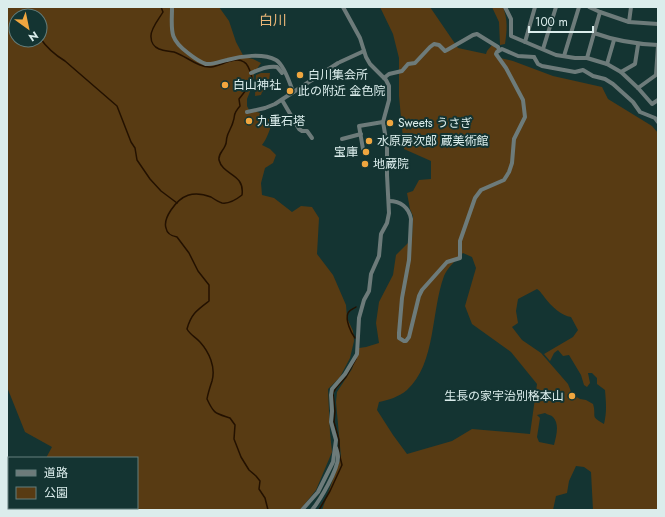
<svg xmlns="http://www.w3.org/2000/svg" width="665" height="517" font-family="Jost,'Noto Sans JP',sans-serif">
<rect width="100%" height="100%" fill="#143432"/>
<!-- green -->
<g fill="#583b13" fill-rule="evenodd">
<path d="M7 7H219L229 21 236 42 244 57 253 59 261 63 254 73 253 84 247 99V106L249 110 260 113 273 122C269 130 268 137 262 145L270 149 276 155 273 163 265 168 261 183 262 195 274 198 292 212 301 206 312 207 319 218 317 254 333 275 346 305 347 318 353 331 354 341 350 358 340 377 328 389 330 433 332 452 316 490 300 510H7V481H9V508H137V458H46L52 447 25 432 7 387ZM16 16H40V40H16Z"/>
<path d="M380 7H430L458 48 486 54 487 51 492 45 497 49 494 54 496 57 513 61 553 76 602 87 608 99 652 126 658 133V510H593L591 472 584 467 576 466 569 481 567 493 556 496 553 510H322L341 457 336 402 337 392 352 369 359 348 366 347 379 343 376 323 379 302 393 275 396 255 412 239 413 216 410 209 407 193 413 191 419 180 431 179V161L404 149 399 96V58L393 34ZM463 253 472 257 476 268 465 306 472 324 511 352 537 384 530 434 472 429 452 441 407 454 393 435 377 410 379 402C388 400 399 397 407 390 436 364 431 311 444 276 447 268 457 259 463 253ZM537 289C541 292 542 294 545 298 551 306 562 316 571 317L578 330 573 337 544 354 550 361 554 353 558 350 563 356 569 355 581 375 584 385 587 387 590 383 588 373H592L597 378V384L605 390C606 402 607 412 604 424 589 416 597 417 593 404L586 400 580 399 572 394 568 384 541 353 522 340 512 327 518 323 516 311 518 299ZM545 413C548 415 551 415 553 417 560 424 556 437 554 445L539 442 537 437 540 418 537 415Z"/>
<path d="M492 7H503C508 20 507 31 505 44L500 45 499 22Z"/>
<polygon points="261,73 270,73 268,89 262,92 261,95 255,96 256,75"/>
</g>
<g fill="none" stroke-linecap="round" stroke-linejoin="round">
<!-- stream -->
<g stroke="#231100" stroke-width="1.5">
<path d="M161 7 163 12C159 19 150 29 151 37 151 42 154 47 159 49 164 51 170 51 174 52 186 56 199 68 211 67 221 66 235 56 244 62 250 65 251 76 253 81L239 99 240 106C232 115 236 114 233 122 232 127 228 132 227 137 226 140 227 143 225 146 223 151 218 154 219 160 223 176 245 173 242 195 237 199 229 204 222 203 219 202 214 199 211 197 193 190 181 195 171 210 167 216 164 222 166 228 167 234 171 236 177 237L189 253 198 271 209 285V301C197 310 191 314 187 329 190 335 196 337 200 342 209 352 216 367 212 381 210 387 208 393 207 399 214 414 215 413 230 418L235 425 234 439 241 457 249 470 256 476 260 481 259 489 265 498 268 510"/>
<path d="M40 38C47 48 55 55 65 61L117 106 131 142 135 148 137 160 150 179 161 191 177 203"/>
<path d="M355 338C351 333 345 320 348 313 349 310 353 309 356 307"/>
<polyline points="319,510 330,491 342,465 339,453 339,440 334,422 335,411 333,393 336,388 346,377 356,359"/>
</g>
<!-- minor -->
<g stroke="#6d7b7a" stroke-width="4">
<path d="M172 7C172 30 168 38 188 53 193 57 200 62 206 64 214 65 221 61 227 60 241 56 263 53 276 60 283 64 290 83 293 92"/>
<polyline points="505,7 511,19 511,36 556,55 575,58 587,58 607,64 621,72 638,88 652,104 658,100"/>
<polyline points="589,7 600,12 629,22 658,24"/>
<polyline points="629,22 631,7"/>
<path d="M594 33C616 41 634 44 658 45"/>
<polyline points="525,42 535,7"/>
<polyline points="543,49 556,7"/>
<polyline points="564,56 579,7"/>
<polyline points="534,57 538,64 542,66 575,72 583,70 593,76 605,79 613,84 633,102 640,112 655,118 658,122"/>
<polyline points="587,58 600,12"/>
<polyline points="340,62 364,51"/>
<polyline points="607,64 614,40"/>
<polyline points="621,72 635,64 638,45"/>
<path d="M251 73C261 69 267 66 277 67L282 73"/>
<polyline points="384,78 389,74 402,71 408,64 415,63 430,47 434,44 439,45 445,51 447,50 473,35 477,34 498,47 499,50"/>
<polyline points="638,88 656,75 658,46"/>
<polyline points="282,100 299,129 302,131 307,131 312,138"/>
<polyline points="247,112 265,108 275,104 338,63"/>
<polyline points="342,139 361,134"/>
<polyline points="363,149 359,126 383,122"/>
<path d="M389 201C400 201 409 207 411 219L409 260 402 298 399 333V338L404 341H406L409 337 419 296 422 290 447 262 460 258V241L475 198 481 190 504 180 509 172 512 163 514 139 525 117 523 100 506 68 496 54 497 52 502 49 518 56 534 57"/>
<polyline points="302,510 318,492 333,462 336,440 331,422 332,411 331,395 332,389 345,374 357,354 359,318 364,300 369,291 371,274 379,256 381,234 387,223 389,213 387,175 387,145 383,122 389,100 389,86 386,80 370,64 366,57 360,38 343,7"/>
<path d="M312 510C320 500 338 470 338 457 338 454 337 451 336 448"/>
</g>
</g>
<!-- markers -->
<g fill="#f0a63f" stroke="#143432" stroke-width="1.5">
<circle cx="300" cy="75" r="4"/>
<circle cx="225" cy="85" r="4"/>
<circle cx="290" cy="91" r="4"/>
<circle cx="249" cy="121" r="4"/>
<circle cx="390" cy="123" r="4"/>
<circle cx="369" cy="141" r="4"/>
<circle cx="366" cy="152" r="4"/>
<circle cx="365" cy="164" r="4"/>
<circle cx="572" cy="396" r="4"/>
</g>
<g text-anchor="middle" stroke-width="4" stroke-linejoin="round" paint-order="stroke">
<!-- poi labels -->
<g font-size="12" fill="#dbedec" stroke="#143432" text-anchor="start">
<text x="308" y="79">白川集会所</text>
<text x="233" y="89">白山神社</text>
<text x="298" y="95">此の附近 金色院</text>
<text x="257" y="125">九重石塔</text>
<text x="398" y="127">Sweets うさぎ</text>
<text x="377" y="145">水原房次郎 蔵美術館</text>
<text x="358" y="156" text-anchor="end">宝庫</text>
<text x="373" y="168">地蔵院</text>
<text x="564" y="400" text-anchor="end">生長の家宇治別格本山</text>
</g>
<!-- quarter labels -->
<g font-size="14" fill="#eab778" stroke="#143432">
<text x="273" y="25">白川</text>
</g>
</g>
<!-- border -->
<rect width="665" height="517" fill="none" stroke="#dbedec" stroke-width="16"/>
<!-- legend -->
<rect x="8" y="457" width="130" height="52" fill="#143432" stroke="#647e7c"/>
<rect x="16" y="470" width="20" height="6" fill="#6d7b7a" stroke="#647e7c"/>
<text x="44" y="477" font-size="12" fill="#dbedec">道路</text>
<rect x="16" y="487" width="20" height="12" fill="#583b13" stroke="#647e7c"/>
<text x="44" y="497" font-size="12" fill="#dbedec">公園</text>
<!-- north arrow -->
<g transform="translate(28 28) rotate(147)"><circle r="19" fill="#143432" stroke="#647e7c"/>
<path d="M0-3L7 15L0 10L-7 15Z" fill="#f0a63f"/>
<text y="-6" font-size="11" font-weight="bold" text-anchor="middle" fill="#dbedec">N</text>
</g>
<!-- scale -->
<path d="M529 26v6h64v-6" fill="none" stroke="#dbedec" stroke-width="2"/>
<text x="535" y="26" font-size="12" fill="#dbedec" stroke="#143432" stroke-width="3" paint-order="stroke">100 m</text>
</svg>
